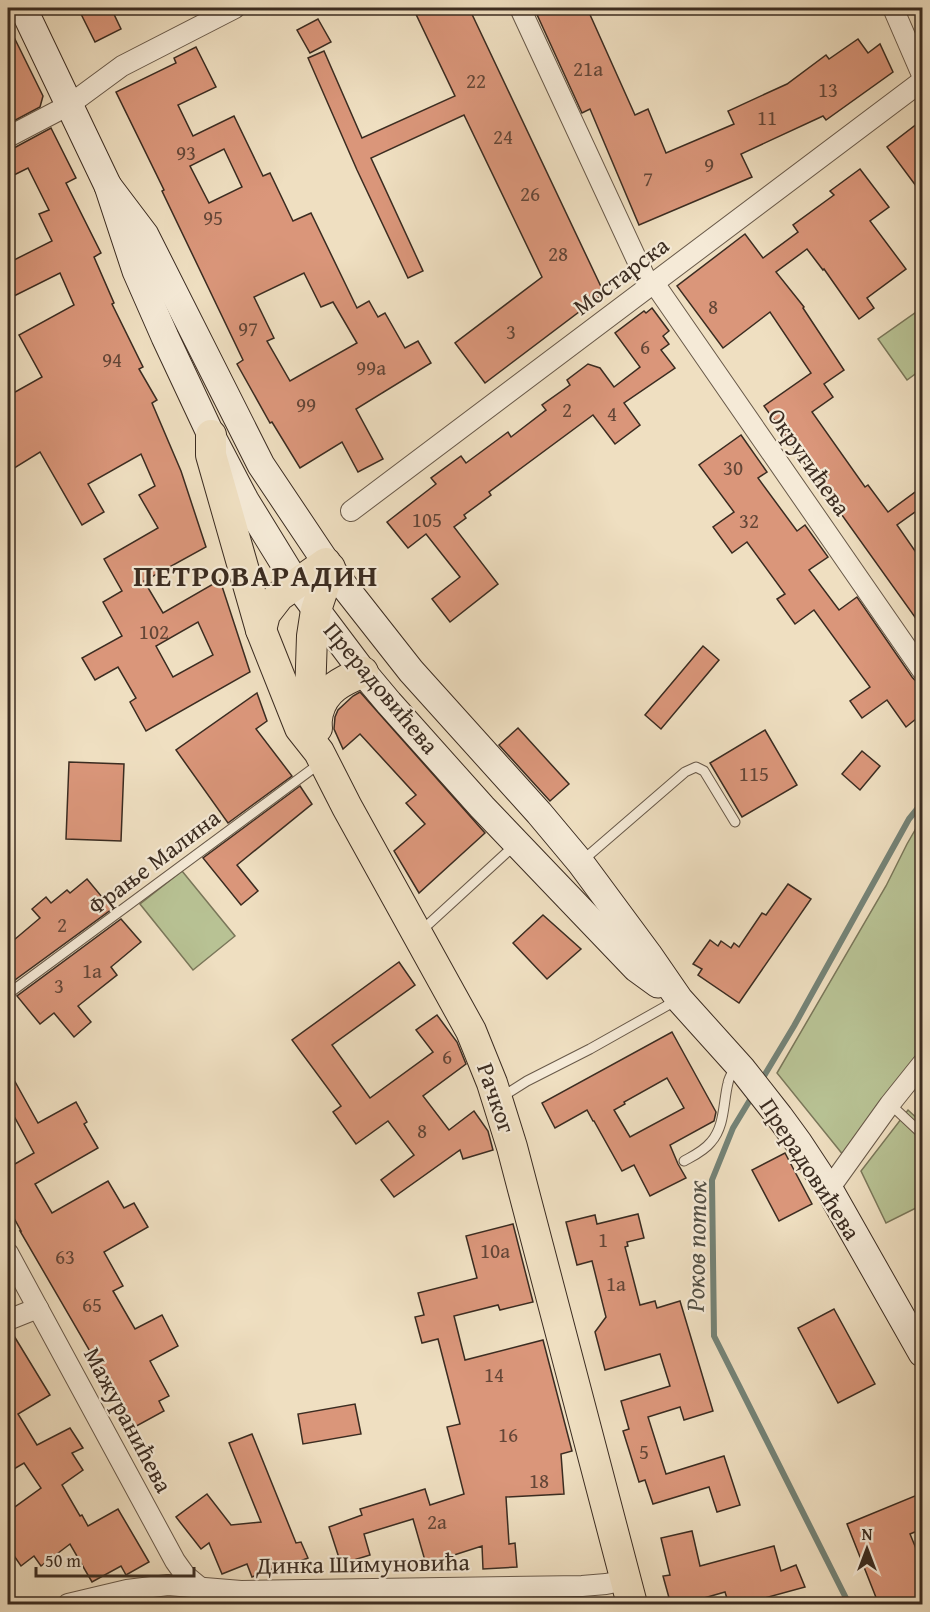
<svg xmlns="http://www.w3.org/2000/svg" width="930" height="1612" font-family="'Gentium Book Plus',serif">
<rect width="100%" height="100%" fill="#efdfc1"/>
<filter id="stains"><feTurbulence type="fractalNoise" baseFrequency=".00333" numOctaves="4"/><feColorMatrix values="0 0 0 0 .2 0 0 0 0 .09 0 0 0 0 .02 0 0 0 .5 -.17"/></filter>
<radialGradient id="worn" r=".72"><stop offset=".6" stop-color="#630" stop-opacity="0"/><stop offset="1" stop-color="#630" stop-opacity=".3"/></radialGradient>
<!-- green -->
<g fill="#b8c294" stroke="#7a775a" stroke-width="1.5">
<polygon points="922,308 922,369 907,380 878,339"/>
<polygon points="922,818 922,1050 844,1156 777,1073 886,886 907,844"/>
<polygon points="182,871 235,936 193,970 140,904"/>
<polygon points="908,1110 922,1123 922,1205 886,1223 861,1171"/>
</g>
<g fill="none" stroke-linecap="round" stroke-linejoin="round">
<!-- stream -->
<g stroke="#748377" stroke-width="6">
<polyline points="761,1081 794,1026 909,819 922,803"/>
<polyline points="753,1095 733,1128 712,1180 714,1336 849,1604"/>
</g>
</g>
<!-- building -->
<g fill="#da967a" stroke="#3b2c21" stroke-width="1.5" fill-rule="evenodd">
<polygon points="78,8 111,8 121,29 95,42"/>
<polygon points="413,8 469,8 604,293 485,383 455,343 542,277 464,115 371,158 423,271 408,278 357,170 308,58 324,51 362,138 455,96"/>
<polygon points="534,8 587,8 635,115 648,109 666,153 734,124 728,111 787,84 826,55 829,59 858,39 868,53 880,44 893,72 826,120 823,116 741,154 752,177 639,225 590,109 582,113"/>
<polygon points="318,19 331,42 310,53 297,30"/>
<polygon points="8,25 43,96 40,107 8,124"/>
<path d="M196 47 216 87 178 105 193 136 234 116 263 176 270 173 293 221 311 213 357 308 369 301 378 317 385 313 405 348 418 341 431 363 356 409 383 459 358 472 342 442 300 468 272 422 270 423 237 364 243 360 162 191 164 190 116 92 176 63 174 58ZM224 149 242 187 209 203 190 166ZM304 273 321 307 333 302 357 343 290 381 267 341 274 338 254 297Z"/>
<polygon points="922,120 922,194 887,147"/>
<path d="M51 128 76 178 66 183 101 253 94 257 114 303 112 304 143 367 139 369 157 400 152 403 181 471 206 547 144 581 163 613 220 580 250 672 146 731 130 702 136 698 118 667 95 680 82 658 122 636 103 602 122 591 104 559 158 528 139 495 155 486 141 454 88 484 104 512 82 525 40 452 8 472V396L42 377 19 335 74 305 60 273 8 299V263L52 241 39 214 49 210 28 168 8 178V149L14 148ZM198 622 213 655 173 677 156 646Z"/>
<polygon points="860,169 889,207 870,221 906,269 867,298 874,308 859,319 824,269 823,270 807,249 776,272 804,307 803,308 844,370 824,384 833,397 812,412 865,487 868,485 888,512 922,487 922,507 897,525 922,561 922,627 764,406 811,373 770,312 723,348 677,286 745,234 763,258 798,232 793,225 834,195 830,191"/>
<polygon points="652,308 669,331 663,336 669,344 661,350 675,368 624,403 640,425 615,444 593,415 489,492 491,495 464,515 466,518 454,527 498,584 450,622 432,599 460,577 426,534 408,548 387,522 436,484 431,478 461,456 466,463 508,432 511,437 546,410 542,405 570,385 567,380 588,364 600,368 614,387 640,367 615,333 644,311 646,313"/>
<polygon points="741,435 767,472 758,478 797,531 805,525 828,557 809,570 839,610 857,597 912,677 922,688 922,714 906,727 887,700 862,718 850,701 870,687 814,610 795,624 777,599 785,594 747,542 732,553 713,527 734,512 699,465"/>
<polygon points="703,646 719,660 661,729 645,715"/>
<polygon points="360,692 485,833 419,893 394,851 425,824 406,803 416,795 360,734 343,749 334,729 335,717 338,710 353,696"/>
<polygon points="257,693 267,721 256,729 292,776 228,823 176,750"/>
<polygon points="518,728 569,784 550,801 499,745"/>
<polygon points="765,730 797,785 742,817 710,763"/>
<polygon points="862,751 880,766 860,790 842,774"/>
<polygon points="69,762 124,764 121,841 66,839"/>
<polygon points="300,786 312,804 237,865 258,891 241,905 203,858"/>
<polygon points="87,879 112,909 8,985 8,945 40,918 32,909 46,897 51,903 67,890 70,893"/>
<polygon points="788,884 811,899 739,1003 698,975 702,969 693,964 710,940 718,946 721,941 731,948 734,943 739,947 762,913 766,915"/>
<polygon points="543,915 581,949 547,979 513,943"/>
<polygon points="121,919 141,942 111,967 117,975 78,1006 91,1022 74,1037 54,1013 40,1024 17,996"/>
<polygon points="399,962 415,985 332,1045 370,1098 433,1052 416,1030 437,1015 457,1042 466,1064 423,1096 449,1130 474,1111 488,1131 493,1150 463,1159 460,1150 394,1197 381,1180 414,1155 388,1121 356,1144 333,1112 341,1106 292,1040"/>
<path d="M672 1032 716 1112 714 1121 670 1145 678 1164 686 1178 650 1196 634 1165 622 1171 594 1121H593L587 1110 555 1128 542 1103ZM667 1078 684 1108 630 1137 614 1110 625 1104 624 1102Z"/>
<polygon points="8,1069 38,1123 76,1102 87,1122 84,1124 98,1148 35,1184 52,1213 108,1181 124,1208 134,1203 148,1227 104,1252 123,1286 113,1291 135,1329 162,1315 178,1346 150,1361 169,1396 159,1401 164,1411 131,1429 91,1353 20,1231 21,1231 8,1207 8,1168 34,1153 15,1118 8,1122"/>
<polygon points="785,1153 812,1204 779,1221 752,1170"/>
<polygon points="638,1214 644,1238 627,1242 628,1246 625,1247 640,1305 655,1301 657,1308 680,1301 713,1411 684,1420 680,1407 648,1417 666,1474 724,1456 740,1505 717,1512 709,1487 653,1504 645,1480 639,1482 623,1431 629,1429 621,1401 670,1386 660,1354 605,1370 595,1332 606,1317 592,1261 577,1265 566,1222 595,1215 597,1224"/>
<polygon points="513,1224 533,1302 500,1310 498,1305 454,1316 465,1360 543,1340 572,1451 561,1454 564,1494 506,1497 509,1544 515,1543 517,1567 483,1569 482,1546 426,1564 413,1519 364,1534 370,1555 341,1564 329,1527 362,1515 360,1509 425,1489 430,1505 464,1494 447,1427 460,1424 438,1339 422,1343 415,1317 424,1315 418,1293 477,1278 466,1236"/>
<polygon points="834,1309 875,1384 838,1403 798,1328"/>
<polygon points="11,1331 50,1395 18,1414 37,1445 70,1428 83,1448 72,1453 83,1470 62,1485 80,1516 82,1515 88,1526 118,1509 149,1562 126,1575 121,1566 92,1582 70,1544 41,1566 34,1556 21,1566 8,1547 8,1512 41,1488 24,1463 14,1469 8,1458 8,1332"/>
<polygon points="355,1404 361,1434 303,1444 298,1414"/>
<polygon points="252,1434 296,1543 301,1542 308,1558 280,1569 279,1566 252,1577 247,1564 222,1574 209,1543 201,1549 176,1517 207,1494 231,1525 261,1522 229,1443"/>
<polygon points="922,1493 922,1529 910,1534 922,1563 922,1605 879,1605 847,1524"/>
<polygon points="692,1531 700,1566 774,1546 781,1571 796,1565 805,1587 739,1605 729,1605 725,1592 680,1605 671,1605 663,1576 670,1575 661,1538"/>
</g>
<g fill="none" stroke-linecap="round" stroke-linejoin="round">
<!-- service casing -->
<g stroke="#685949" stroke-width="11">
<g id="service">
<polyline points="582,861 685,772 696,767 704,771 735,822"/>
<polyline points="420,932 516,844"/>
<polyline points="8,994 319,764"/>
<polyline points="500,1098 527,1081 590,1049 677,1000"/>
<polyline points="890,1104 922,1134"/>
<path d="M684 1161C693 1156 704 1151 711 1142 725 1126 723 1103 728 1083 729 1077 733 1072 736 1066"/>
</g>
</g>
<!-- minor casing -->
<g stroke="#685949" stroke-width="22">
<g id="minor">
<polyline points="520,8 649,286"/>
<polyline points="893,8 922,75"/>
<polyline points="8,137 69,105 122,66 235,8"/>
<polyline points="654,283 922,670"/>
<polyline points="351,511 922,81"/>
<polyline points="829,1189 890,1104 922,1064"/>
<polyline points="8,1253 175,1561 185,1575 202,1589 211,1604"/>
<polyline points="8,1320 38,1308"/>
<polyline points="68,1604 127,1590 168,1585 241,1591 582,1586 606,1584 626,1580"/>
</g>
</g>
<!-- secondary casing -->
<g stroke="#3b2c21" stroke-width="29">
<g id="secondary">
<polyline points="23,8 108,186 136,271 165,337 211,435 245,500 296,583 363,672 389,703 482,807 636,968 658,984"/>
<polyline points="108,186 145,235 261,465 330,568 411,671 539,813 580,862 648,954 679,999 742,1069 779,1116 798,1142 829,1189 922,1353"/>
</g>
</g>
<!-- primary casing -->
<g stroke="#3b2c21" stroke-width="32">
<g id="primary">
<polyline points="211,435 211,455 261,630 300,728 319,752 347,807 471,1031 492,1083 512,1147 632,1604"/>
<polyline points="261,630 265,614 279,596 326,563"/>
<polyline points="316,723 310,697 312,636 316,610 330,568"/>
<path d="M317 728C316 722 317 718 318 713 324 689 342 681 363 672"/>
</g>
</g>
<!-- service -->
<use href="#service" stroke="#f5ead7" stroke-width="9"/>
<!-- minor -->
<use href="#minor" stroke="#f5ead7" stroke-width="20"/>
<!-- secondary -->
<use href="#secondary" stroke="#f5ead7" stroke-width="27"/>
<!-- primary -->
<use href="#primary" stroke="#efdfc1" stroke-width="30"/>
</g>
<g text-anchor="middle" stroke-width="4.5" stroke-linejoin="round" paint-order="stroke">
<!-- number labels -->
<g font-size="21" fill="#634637">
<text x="588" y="76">21a</text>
<text x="476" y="88">22</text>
<text x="828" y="97">13</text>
<text x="767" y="125">11</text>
<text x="503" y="144">24</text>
<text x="186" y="160">93</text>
<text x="709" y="172">9</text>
<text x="648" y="186">7</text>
<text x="530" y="201">26</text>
<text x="213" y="225">95</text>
<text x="558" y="261">28</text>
<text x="713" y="314">8</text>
<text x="248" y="336">97</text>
<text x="511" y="339">3</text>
<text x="645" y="354">6</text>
<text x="112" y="367">94</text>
<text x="371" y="375">99a</text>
<text x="306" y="412">99</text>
<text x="567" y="417">2</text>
<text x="612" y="421">4</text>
<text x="733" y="475">30</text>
<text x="427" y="527">105</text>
<text x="749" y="528">32</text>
<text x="154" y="639">102</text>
<text x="754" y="781">115</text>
<text x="62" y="932">2</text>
<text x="92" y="978">1a</text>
<text x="59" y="993">3</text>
<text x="447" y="1064">6</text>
<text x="422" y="1138">8</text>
<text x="603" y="1247">1</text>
<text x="495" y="1258">10a</text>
<text x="65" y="1264">63</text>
<text x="616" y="1291">1a</text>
<text x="92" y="1312">65</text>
<text x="494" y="1382">14</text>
<text x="508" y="1442">16</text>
<text x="644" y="1459">5</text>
<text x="539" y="1488">18</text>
<text x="437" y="1529">2a</text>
</g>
<!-- street labels -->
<g font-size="24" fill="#3b2c21" stroke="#f5ead7">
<text transform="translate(621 276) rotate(-37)" y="8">Мостарска</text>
<text transform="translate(809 462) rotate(55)" y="8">Округићева</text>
<text transform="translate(381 688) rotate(50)" y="8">Прерадовићева</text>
<text transform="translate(154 862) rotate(-37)" y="8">Фрање Малина</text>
<text transform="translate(496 1098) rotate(71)" y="8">Рачког</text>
<text transform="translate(810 1169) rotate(57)" y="8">Прерадовићева</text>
<text transform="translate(128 1420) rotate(62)" y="8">Мажуранићева</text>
<text transform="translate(363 1564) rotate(-1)" y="8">Динка Шимуновића</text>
</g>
<!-- water labels -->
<g font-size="26" font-style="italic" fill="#535045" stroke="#f5ead7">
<text transform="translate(696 1246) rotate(-89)" y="9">Роков поток</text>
</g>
<!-- district labels -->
<g font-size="30" font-weight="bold" letter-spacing="1.5" fill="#3b2c21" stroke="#f5ead7">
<text x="256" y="586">ПЕТРОВАРАДИН</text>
</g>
</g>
<!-- margin -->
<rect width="930" height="1612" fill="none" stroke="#efdfc1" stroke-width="30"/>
<rect x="9" y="9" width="912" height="1594" fill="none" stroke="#3b2c21" stroke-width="3"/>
<rect x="15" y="15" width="900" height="1582" fill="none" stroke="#3b2c21" stroke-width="1.5"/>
<!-- north arrow -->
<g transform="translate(867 1549)" stroke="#f5ead7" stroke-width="4.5" paint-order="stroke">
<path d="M0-4.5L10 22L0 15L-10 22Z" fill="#3b2c21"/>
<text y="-9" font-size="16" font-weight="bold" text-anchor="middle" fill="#3b2c21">N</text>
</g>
<!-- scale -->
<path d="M36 1567v9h158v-9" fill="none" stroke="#3b2c21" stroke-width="3"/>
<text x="45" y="1567" font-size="18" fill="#3b2c21" stroke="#f5ead7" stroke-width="4.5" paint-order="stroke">50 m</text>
<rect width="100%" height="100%" filter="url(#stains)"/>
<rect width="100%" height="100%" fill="url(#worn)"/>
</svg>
